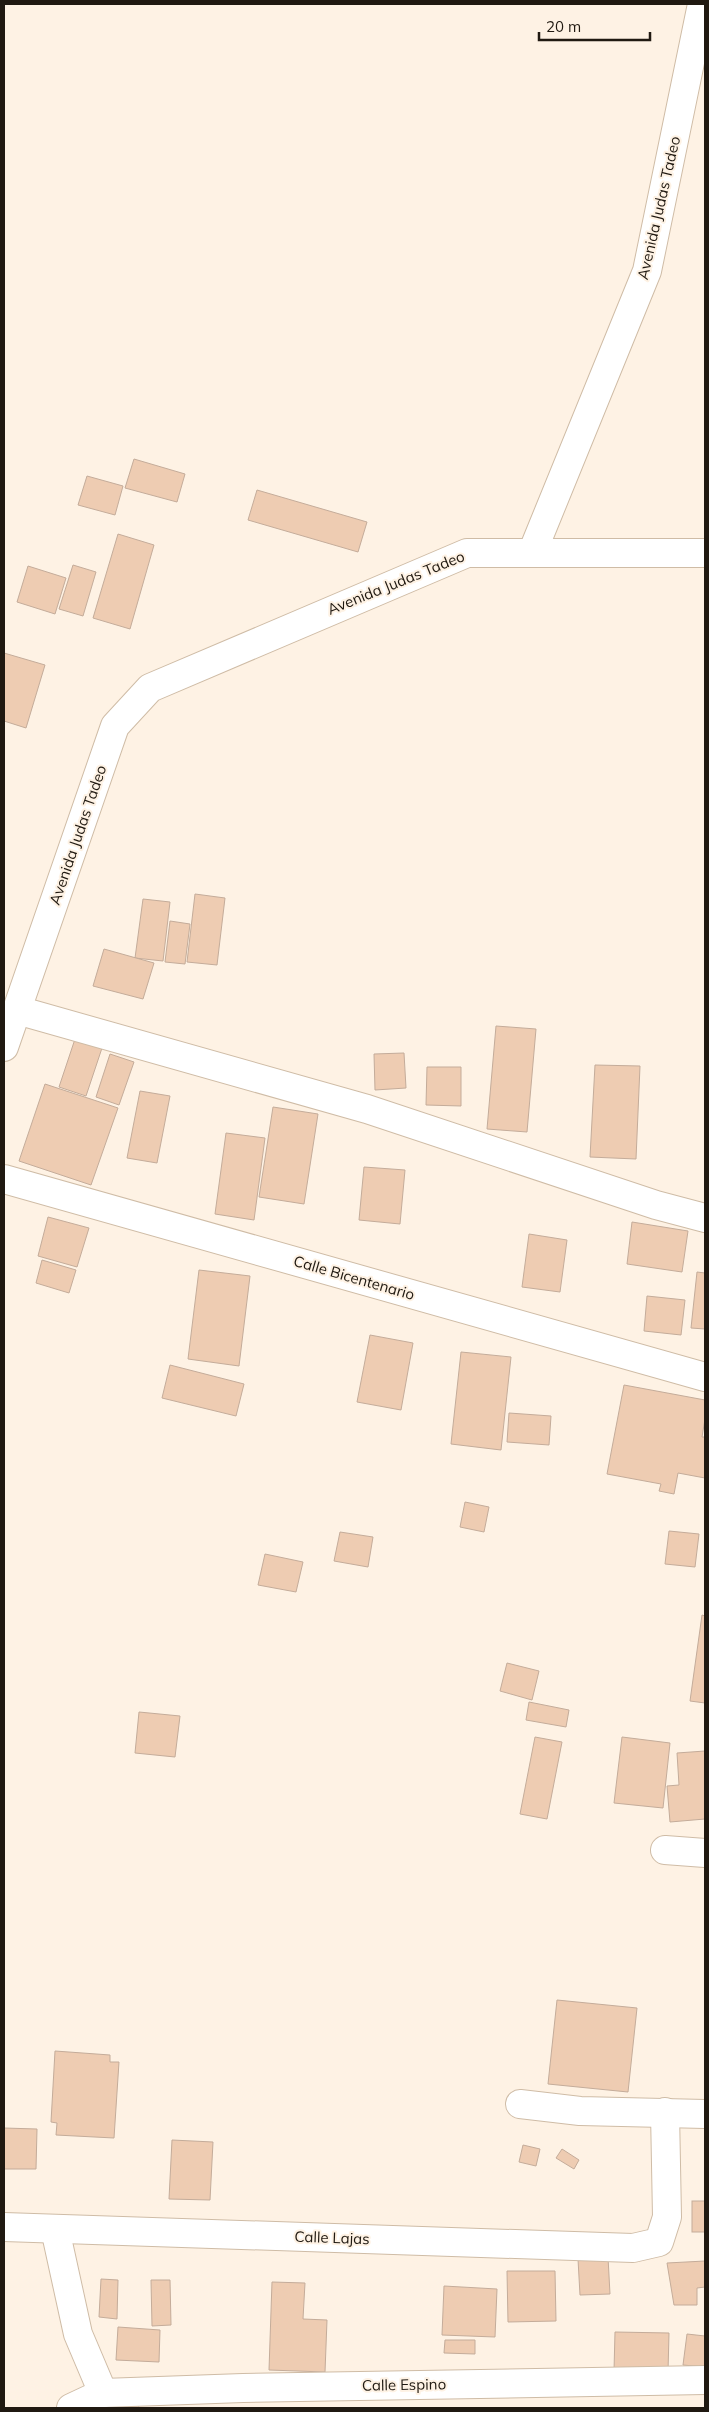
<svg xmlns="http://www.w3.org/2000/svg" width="709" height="2412" font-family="Mulish,sans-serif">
<rect width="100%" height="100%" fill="#fef2e4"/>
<!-- building -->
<g fill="#eeccb2" stroke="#c4ac9a">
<polygon points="134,459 185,474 177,502 125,488"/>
<polygon points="87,476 123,486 115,515 78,505"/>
<polygon points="257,490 367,522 358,552 248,520"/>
<polygon points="118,534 154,545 130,629 93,618"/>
<polygon points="73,565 96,572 83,616 59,609"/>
<polygon points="28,566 66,578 55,614 17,602"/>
<polygon points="4,653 45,665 26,728 4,721"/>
<polygon points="195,894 225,898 217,965 187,962"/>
<polygon points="143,899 170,902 163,961 135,958"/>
<polygon points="170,921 190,924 185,964 165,962"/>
<polygon points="104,949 154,963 143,999 93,986"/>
<polygon points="496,1026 536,1029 527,1132 487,1129"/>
<polygon points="76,1036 103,1045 86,1096 59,1087"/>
<polygon points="404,1053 406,1088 375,1090 374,1054"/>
<polygon points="110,1054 134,1062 119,1105 96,1097"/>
<polygon points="595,1065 640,1066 636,1159 590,1157"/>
<polygon points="427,1067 461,1067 461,1106 426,1105"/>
<polygon points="45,1084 118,1108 91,1185 19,1161"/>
<polygon points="140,1091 170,1096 157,1163 127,1158"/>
<polygon points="273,1107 318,1114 304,1204 259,1197"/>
<polygon points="226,1133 265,1138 254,1220 215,1214"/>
<polygon points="364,1167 405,1170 400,1224 359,1220"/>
<polygon points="48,1217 89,1228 77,1267 38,1256"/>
<polygon points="632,1222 688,1231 682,1272 627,1264"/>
<polygon points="529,1234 567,1240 560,1292 522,1287"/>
<polygon points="42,1260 76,1270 69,1293 36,1283"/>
<polygon points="199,1270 250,1276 239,1366 188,1359"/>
<polygon points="697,1272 705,1273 705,1329 691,1328"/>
<polygon points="647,1296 685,1300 681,1335 644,1331"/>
<polygon points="370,1335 413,1343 401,1410 357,1402"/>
<polygon points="461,1352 511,1357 501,1450 451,1444"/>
<polygon points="170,1365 244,1384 236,1416 162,1398"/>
<polygon points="624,1385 705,1400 705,1419 702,1437 705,1437 705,1478 678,1473 674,1494 659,1491 661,1484 607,1474"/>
<polygon points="509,1413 551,1416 549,1445 507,1442"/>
<polygon points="465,1502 489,1507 484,1532 460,1527"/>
<polygon points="669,1531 699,1534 695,1567 665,1564"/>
<polygon points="340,1532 373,1537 368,1567 334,1561"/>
<polygon points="265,1554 303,1562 296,1592 258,1585"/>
<polygon points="702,1615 705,1616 705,1703 690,1701"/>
<polygon points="507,1663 539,1671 532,1700 500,1691"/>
<polygon points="529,1702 569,1710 566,1727 526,1720"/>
<polygon points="139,1712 180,1716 175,1757 135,1753"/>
<polygon points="535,1737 562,1742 547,1819 520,1814"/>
<polygon points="622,1737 670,1743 663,1808 614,1803"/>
<polygon points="705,1751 705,1819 670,1822 667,1786 679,1785 677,1753"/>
<polygon points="557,2000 637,2008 628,2092 548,2084"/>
<polygon points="55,2051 110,2055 110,2062 119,2062 114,2138 56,2135 57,2123 51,2122"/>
<polygon points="4,2128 37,2129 36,2169 4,2169"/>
<polygon points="172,2140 213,2142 210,2200 169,2199"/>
<polygon points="523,2145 540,2149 536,2166 519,2162"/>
<polygon points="562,2149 579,2160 574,2169 556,2158"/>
<rect x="692" y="2201" width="13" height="31"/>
<polygon points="608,2257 610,2294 580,2295 578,2259"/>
<polygon points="705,2261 705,2287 697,2288 697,2305 674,2305 667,2263"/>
<polygon points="507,2271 555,2271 556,2321 508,2322"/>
<polygon points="101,2279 118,2280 117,2319 99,2317"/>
<polygon points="151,2280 170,2280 171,2325 152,2326"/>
<polygon points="272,2282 305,2283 303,2319 327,2320 325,2372 269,2370"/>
<polygon points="444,2286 497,2289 495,2337 442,2335"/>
<polygon points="118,2327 160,2330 159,2362 116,2360"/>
<polygon points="615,2332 669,2333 668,2372 614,2371"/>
<polygon points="687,2334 705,2336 705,2367 683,2365"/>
<polygon points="445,2340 475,2340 475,2354 444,2353"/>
<polygon points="138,2402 139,2408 99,2408 99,2407"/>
</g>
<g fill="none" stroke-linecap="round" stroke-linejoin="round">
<!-- street casing -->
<g stroke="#cfbca6" stroke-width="30">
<g id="street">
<polyline points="532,553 705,553"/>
<polyline points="17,1010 367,1109 656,1205 705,1218"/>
<polyline points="4,1047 115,726 150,688 467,553 532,553 647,271 702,4"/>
<polyline points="4,1179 705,1377"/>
<polyline points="665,1850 705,1853"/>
<polyline points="520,2104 580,2111 705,2114"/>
<polyline points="4,2227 633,2248 659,2242 667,2217 665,2112"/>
<polyline points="55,2229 78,2334 103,2393"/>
<polyline points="71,2408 103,2393 243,2388 705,2380"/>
</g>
</g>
<!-- street -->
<use href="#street" stroke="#fff" stroke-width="28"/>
</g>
<g text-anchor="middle" stroke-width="4" stroke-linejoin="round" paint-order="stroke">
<!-- street labels -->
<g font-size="15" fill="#201911" stroke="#fef2e4">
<text transform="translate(659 208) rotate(-77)" y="5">Avenida Judas Tadeo</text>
<text transform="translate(396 583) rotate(-22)" y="5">Avenida Judas Tadeo</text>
<text transform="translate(78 835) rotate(-71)" y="5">Avenida Judas Tadeo</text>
<text transform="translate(354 1278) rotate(16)" y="5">Calle Bicentenario</text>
<text transform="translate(332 2238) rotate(2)" y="5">Calle Lajas</text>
<text transform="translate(404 2385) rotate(-1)" y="5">Calle Espino</text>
</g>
</g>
<!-- border -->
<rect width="709" height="2412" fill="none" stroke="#201911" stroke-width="10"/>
<!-- scale -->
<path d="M539 32v8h111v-8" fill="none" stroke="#201911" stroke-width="2.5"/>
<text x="546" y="32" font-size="15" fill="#201911" stroke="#fef2e4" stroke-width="4" paint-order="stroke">20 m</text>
</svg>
